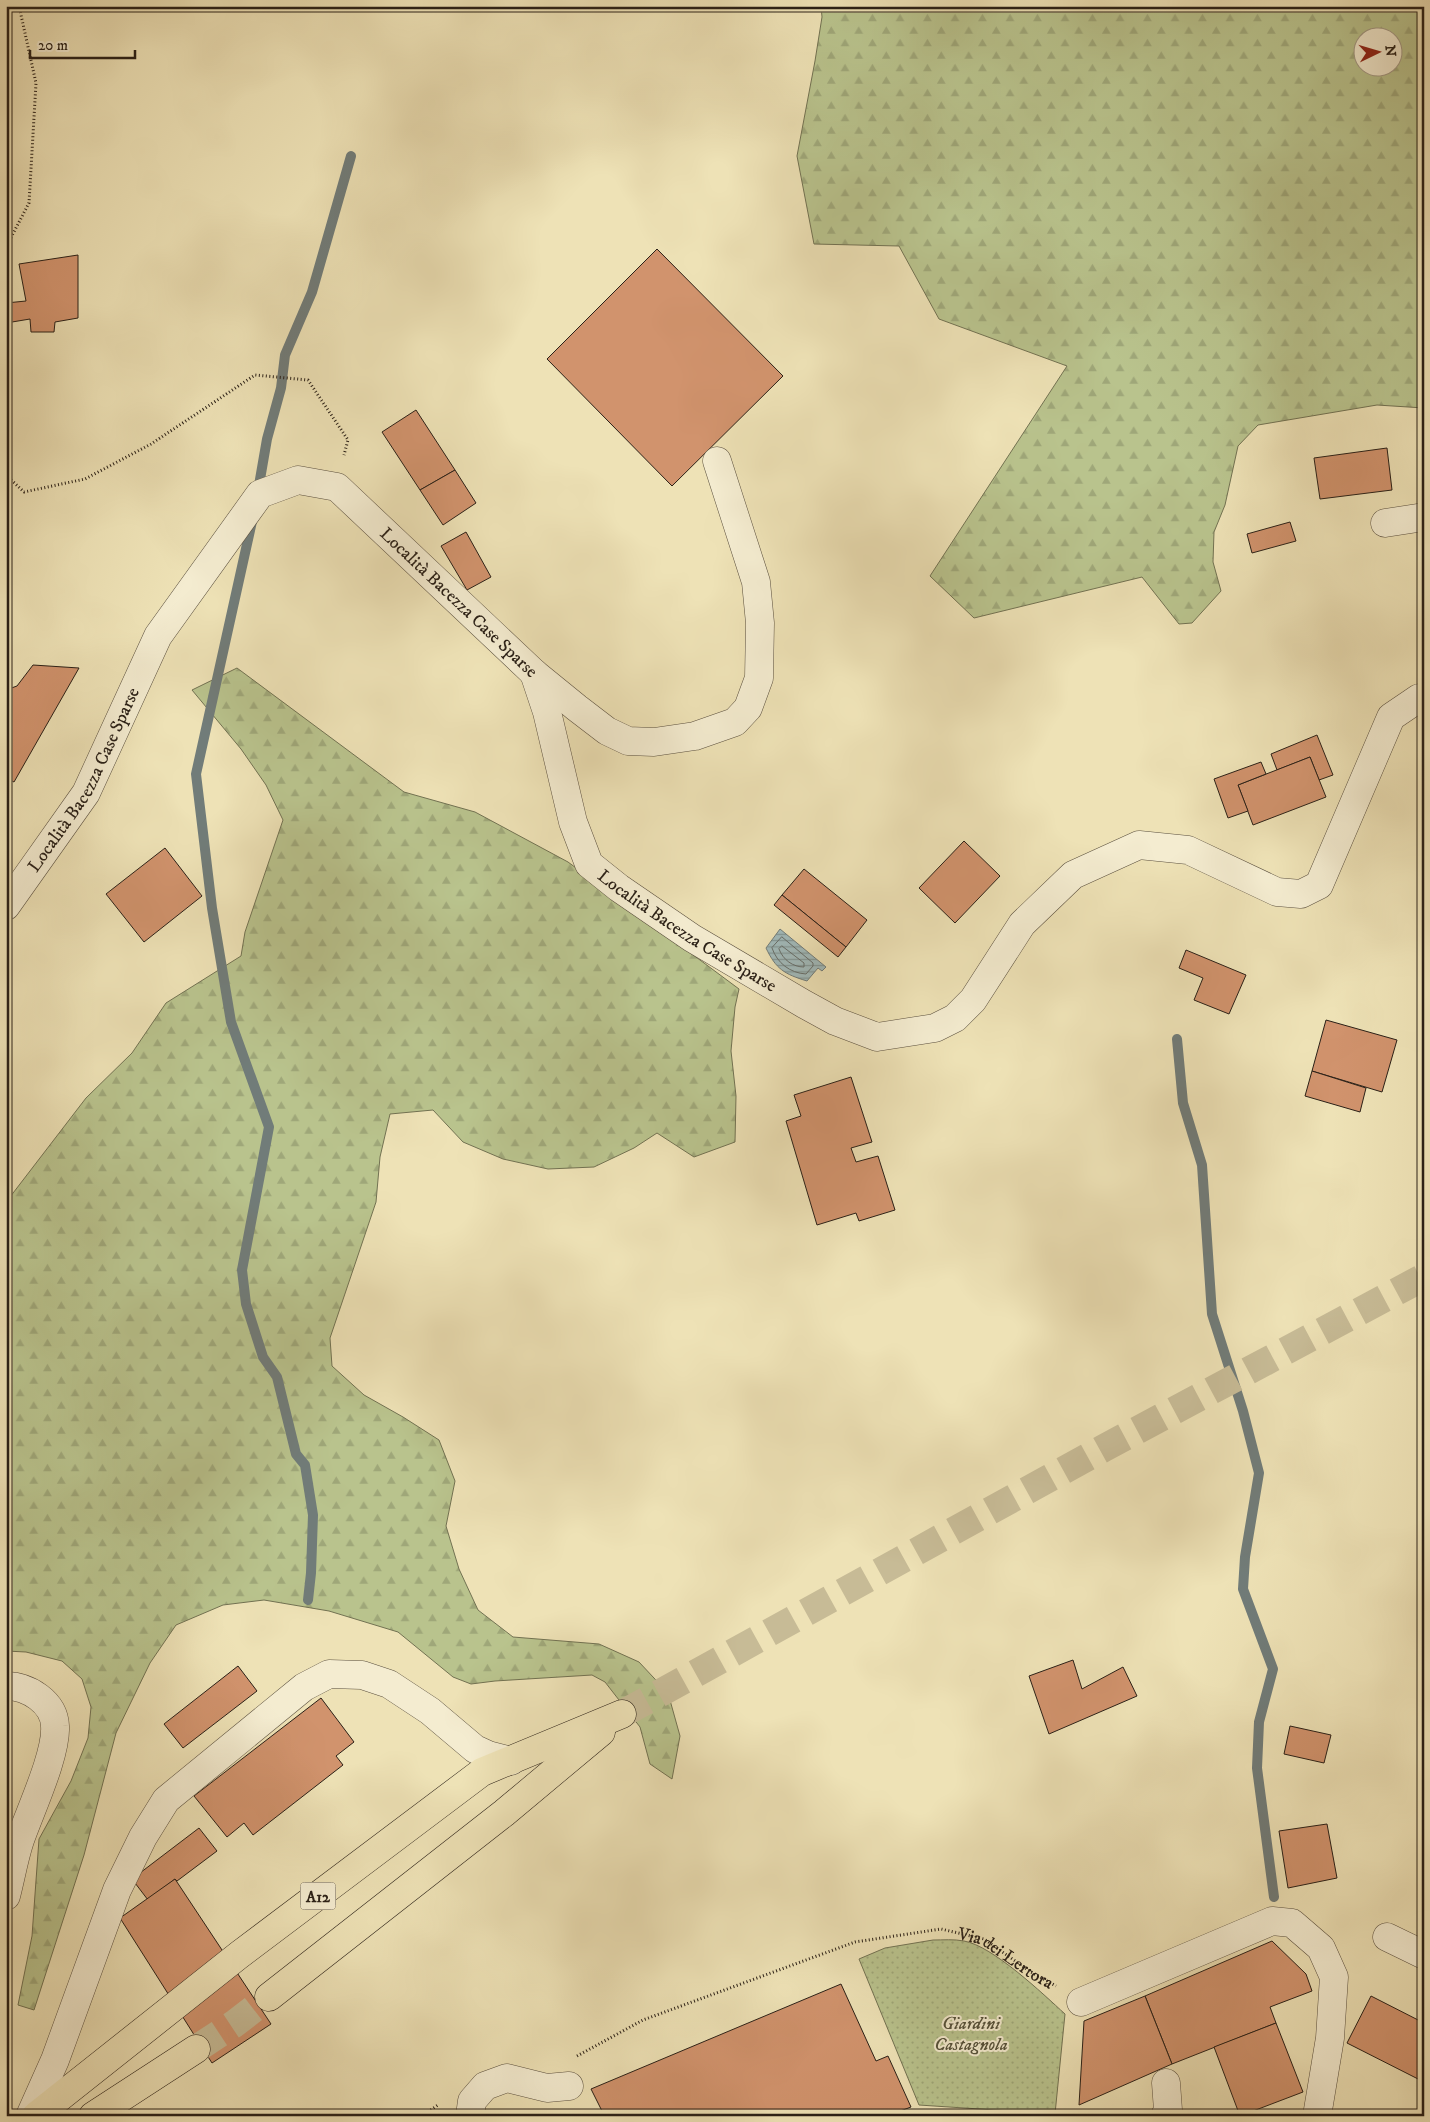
<svg xmlns="http://www.w3.org/2000/svg" width="1430" height="2122" font-family="'IM FELL DW Pica',serif">
<defs>
<pattern id="grass-dots" width="8" height="8" patternUnits="userSpaceOnUse" patternTransform="scale(1.25)"><rect width="8" height="8" fill="#b9c38d"/><path d="M2 2h.1M6 6h.1" fill="none" stroke="#9fa779" stroke-width="1.8" stroke-linecap="round"/></pattern>
<pattern id="forest-firs" width="22" height="20" patternUnits="userSpaceOnUse" patternTransform="scale(1.25)"><rect width="22" height="20" fill="#b9c38d"/><path d="M5 1l3.5 6h-7zM16 11l3.5 6h-7z" fill="#9fa779"/></pattern>
<pattern id="water-rules" width="6" height="5" patternUnits="userSpaceOnUse" patternTransform="scale(1.25)"><rect width="6" height="5" fill="#a1babb"/><path d="M0 2.5h6" fill="none" stroke="#839797"/></pattern>
</defs>
<rect width="100%" height="100%" fill="#eee2b6"/>
<filter id="stains"><feTurbulence type="fractalNoise" baseFrequency=".004" numOctaves="4"/><feColorMatrix values="0 0 0 0 .2 0 0 0 0 .09 0 0 0 0 .02 0 0 0 .5 -.17"/></filter>
<radialGradient id="worn" r=".72"><stop offset=".6" stop-color="#630" stop-opacity="0"/><stop offset="1" stop-color="#630" stop-opacity=".3"/></radialGradient>
<!-- grass -->
<path fill="url(#grass-dots)" stroke="#727252" d="M933 1940C943 1940 954 1939 964 1941 993 1946 1043 1994 1065 2014L1055 2114 919 2105 859 1959 885 1948Z"/>
<!-- forest -->
<g fill="url(#forest-firs)" stroke="#727252" fill-rule="evenodd">
<path d="M821 6H1424V408L1377 405 1258 425 1238 446 1225 505 1214 532 1213 562 1221 591 1192 623 1179 624 1142 577 974 618 930 576 1067 366 939 319 899 246 814 244 797 156 815 61 822 17ZM1362 38H1392V68H1362Z"/>
<polygon points="237,668 404,792 475,812 568,862 739,989 735,1007 731,1051 736,1096 735,1142 694,1157 657,1133 634,1148 594,1167 548,1169 503,1159 463,1142 433,1110 390,1114 380,1157 376,1202 330,1338 332,1366 364,1395 403,1417 439,1440 455,1481 446,1526 459,1569 478,1610 513,1637 599,1644 639,1662 668,1693 680,1736 672,1779 650,1764 640,1727 605,1682 592,1675 495,1681 471,1684 453,1677 398,1632 329,1611 264,1600 223,1605 176,1625 150,1663 116,1733 84,1855 34,2010 18,2005 32,1936 39,1839 71,1781 88,1738 91,1707 82,1679 62,1661 26,1652 6,1651 6,1207 10,1197 86,1098 132,1053 166,1003 241,956 245,932 283,820 266,785 241,749 192,690"/>
</g>
<!-- water -->
<path fill="url(#water-rules)" stroke="#717c79" d="M780 929 826 967 822 971 818 968 807 981C784 974 776 969 766 948Z"/>
<g fill="none" stroke-linecap="round" stroke-linejoin="round">
<!-- shore -->
<g stroke="#666d69" stroke-width="1">
<path d="M782 937 813 963V966L806 974C790 973 777 963 772 948Z"/>
<path d="M782 946 804 963V967C793 967 783 960 779 949Z"/>
</g>
<!-- stream -->
<g stroke="#717c79" stroke-width="10">
<polyline points="258,491 267,439 281,388 285,355 312,292 351,156"/>
<polyline points="253,517 196,774 212,908 231,1022 269,1127 242,1270 246,1304 263,1357 277,1377 296,1454 305,1465 313,1515 311,1573 308,1600"/>
<polyline points="1177,1039 1183,1103 1202,1165 1212,1314 1243,1411 1259,1473 1245,1557 1243,1589 1273,1669 1259,1722 1257,1768 1274,1897"/>
</g>
</g>
<!-- building -->
<g fill="#d1936d" stroke="#2a2017">
<polygon points="657,249 783,376 672,486 547,359"/>
<polygon points="78,255 78,318 55,322 54,332 31,332 30,319 6,323 6,303 26,301 19,264"/>
<polygon points="416,410 455,470 420,490 382,432"/>
<polygon points="1387,448 1392,490 1320,499 1314,458"/>
<polygon points="455,470 476,503 443,525 420,490"/>
<polygon points="1290,522 1296,541 1252,553 1247,534"/>
<polygon points="466,532 491,577 467,590 441,546"/>
<polygon points="33,665 79,668 14,782 6,778 6,690 17,686"/>
<polygon points="1317,735 1333,775 1319,780 1310,757 1277,770 1271,754"/>
<polygon points="1310,757 1326,797 1253,825 1238,785"/>
<polygon points="1261,762 1266,774 1238,785 1248,811 1228,818 1214,779"/>
<polygon points="964,841 1000,876 955,923 919,888"/>
<polygon points="165,848 202,896 144,942 106,894"/>
<polygon points="804,869 867,920 846,947 782,895"/>
<polygon points="782,895 846,947 838,957 774,905"/>
<polygon points="1186,950 1246,975 1229,1014 1194,1000 1203,978 1179,968"/>
<polygon points="1326,1020 1397,1040 1382,1092 1312,1071"/>
<polygon points="1312,1071 1366,1088 1360,1112 1305,1096"/>
<polygon points="851,1077 872,1142 851,1148 856,1162 878,1156 895,1210 859,1221 856,1213 817,1225 786,1121 801,1116 794,1095"/>
<polygon points="1073,1660 1082,1689 1123,1667 1137,1696 1049,1734 1029,1676"/>
<polygon points="238,1666 257,1691 183,1748 164,1724"/>
<polygon points="321,1698 354,1742 336,1756 343,1765 253,1835 244,1823 227,1837 194,1796"/>
<polygon points="1290,1726 1331,1735 1324,1763 1284,1754"/>
<polygon points="1327,1824 1337,1878 1288,1888 1279,1831"/>
<polygon points="199,1828 217,1851 177,1881 175,1879 148,1900 132,1879"/>
<polygon points="175,1879 271,2024 212,2063 120,1918"/>
<polygon points="1272,1941 1306,1974 1312,1991 1270,2007 1276,2023 1172,2064 1145,1996"/>
<polygon points="841,1984 876,2061 888,2056 911,2107 887,2116 597,2116 603,2113 591,2089"/>
<polygon points="1145,1996 1172,2064 1079,2105 1084,2021"/>
<polygon points="1371,1996 1424,2023 1424,2082 1347,2043"/>
<polygon points="1276,2023 1303,2092 1240,2116 1214,2047"/>
</g>
<g fill="none" stroke-linecap="round" stroke-linejoin="round">
<!-- highway-tunnel -->
<g stroke="#c7bb96" stroke-width="28" stroke-dasharray="28 14" stroke-linecap="butt">
<polyline points="622,1714 1104,1448 1424,1277"/>
<polyline points="196,2049 234,2024 269,1997"/>
</g>
<!-- minor casing -->
<g stroke="#5b503f" stroke-width="29">
<g id="minor">
<polyline points="1385,523 1424,517"/>
<path id="s2" d="M534 673 547 712 573 822 589 864 619 888 692 938 804 1004 835 1021 877 1037 935 1028 955 1018 973 1000 1022 924 1073 875 1139 845 1188 850 1277 892 1301 894 1319 885 1391 717 1419 698H1424"/>
<path id="s3" d="M6 906 86 793 158 636 260 494 298 480 337 487 534 673 577 708 607 731 628 741 654 742 695 736 735 722 748 708 759 678 760 623 756 582 717 461"/>
<path d="M6 1686C28 1686 54 1702 55 1726 57 1754 30 1811 20 1840 14 1858 11 1877 6 1896"/>
<polyline points="1387,1937 1424,1955"/>
<polyline points="1081,2002 1272,1921 1292,1923 1321,1948 1334,1977 1330,2038 1317,2116"/>
<polyline points="30,2116 55,2060 117,1890 143,1837 166,1800 304,1687 329,1674 362,1675 389,1684 430,1711 475,1749 488,1755 511,1761"/>
<polyline points="470,2116 472,2101 485,2086 507,2078 547,2088 569,2086"/>
<polyline points="1165,2116 1168,2110 1166,2083"/>
</g>
</g>
<!-- highway casing -->
<g stroke="#2a2017" stroke-width="29">
<g id="highway">
<polyline points="269,1997 504,1813 601,1732"/>
<polyline points="36,2116 239,1955 482,1772 622,1714"/>
<polyline points="93,2116 196,2049"/>
</g>
</g>
<!-- path -->
<g stroke="#2a2017" stroke-width="3" stroke-dasharray="1 2.5" stroke-linecap="butt">
<polyline points="6,247 29,203 36,83 19,6"/>
<polyline points="6,475 24,492 85,479 151,444 255,375 308,380 348,440 344,455"/>
<path id="s1" d="M577 2056 643 2020 855 1942 941 1929 984 1939 1031 1972 1056 1986"/>
<polyline points="422,2116 438,2105"/>
</g>
<!-- minor -->
<use href="#minor" stroke="#f4ecd0" stroke-width="28"/>
<!-- highway -->
<use href="#highway" stroke="#eee2b6" stroke-width="28"/>
</g>
<g text-anchor="middle" stroke-width="4" stroke-linejoin="round" paint-order="stroke">
<!-- shield labels -->
<rect fill="#f4ecd0" stroke="#675d4e" stroke-width="1" x="300.5" y="1882.5" width="35" height="27" rx="4"/>
<g font-size="16" font-weight="bold" fill="#2a2017">
<text x="318" y="1902">A12</text>
</g>
<!-- street labels -->
<g font-size="18" fill="#2a2017" stroke="#f4ecd0">
<text dy="6" stroke="none"><textPath href="#s3" startOffset="734">Località Bacezza Case Sparse</textPath></text>
<text dy="6" stroke="none"><textPath href="#s3" startOffset="149">Località Bacezza Case Sparse</textPath></text>
<text dy="6" stroke="none"><textPath href="#s2" startOffset="318">Località Bacezza Case Sparse</textPath></text>
<text dy="6" stroke="none"><textPath href="#s1" startOffset="460">Via dei Lertora</textPath></text>
</g>
<!-- park labels -->
<g font-size="18" font-style="italic" fill="#55513a" stroke="#f4ecd0">
<text x="971" y="2029">Giardini<tspan x="971" dy="21">Castagnola</tspan></text>
</g>
</g>
<!-- margin -->
<rect width="1430" height="2122" fill="none" stroke="#eee2b6" stroke-width="25"/>
<rect x="8" y="8" width="1415" height="2107" fill="none" stroke="#2a2017" stroke-width="2.5"/>
<rect x="12" y="12" width="1405" height="2097" fill="none" stroke="#2a2017"/>
<!-- north arrow -->
<g transform="translate(1378 52) rotate(85)"><circle r="24" fill="#f4ecd0" stroke="#a39a86"/>
<path d="M0-4L9 19L0 12L-9 19Z" fill="#8f2418"/>
<text y="-8" font-size="14" font-weight="bold" text-anchor="middle" fill="#2a2017">N</text>
</g>
<!-- scale -->
<path d="M30 50v8h105v-8" fill="none" stroke="#2a2017" stroke-width="2.5"/>
<text x="38" y="50" font-size="15" fill="#2a2017" stroke="#f4ecd0" stroke-width="4" paint-order="stroke">20 m</text>
<rect width="100%" height="100%" filter="url(#stains)"/>
<rect width="100%" height="100%" fill="url(#worn)"/>
</svg>
